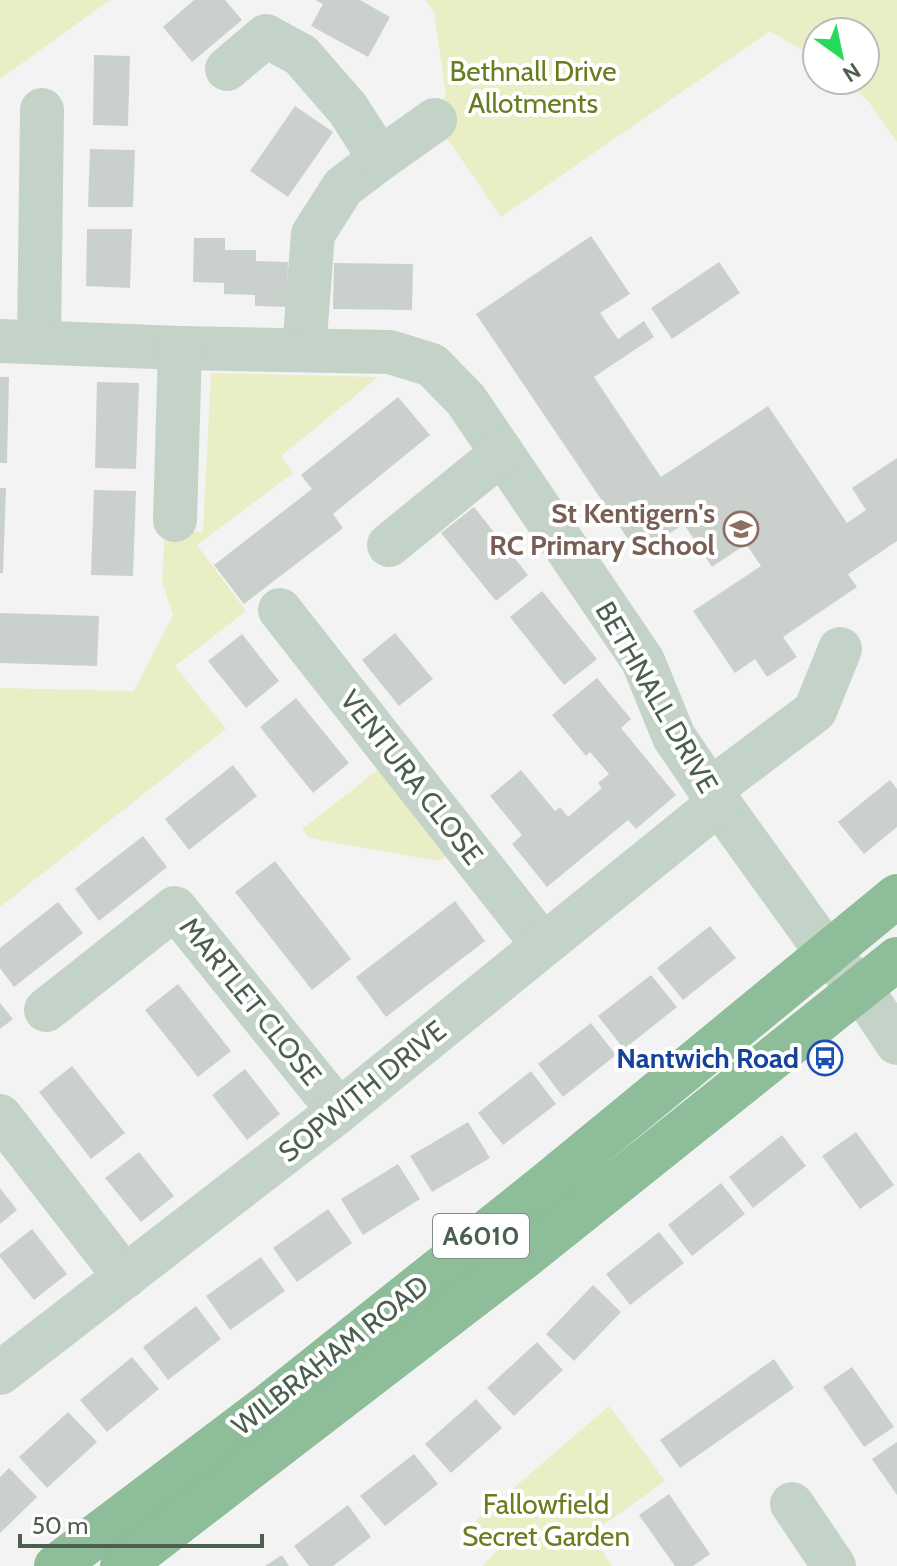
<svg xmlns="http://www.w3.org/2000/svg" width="897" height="1566" font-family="Cabin,sans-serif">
<rect width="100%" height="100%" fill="#f4f3f4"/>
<!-- green -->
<g fill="#e9eec5">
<polygon points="0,0 110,0 0,79"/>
<polygon points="425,0 897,0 897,142 868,101 847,80 865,80 865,32 817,32 817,59 770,31 501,217 427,109 446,96 434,12"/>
<polygon points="211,373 378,377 281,456 293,473 197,545 246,611 175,666 226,729 0,907 0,688 134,691 173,615 162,582 165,531 203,532"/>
<polygon points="378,770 447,856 438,861 309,838 302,829"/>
<polygon points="609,1406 665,1481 591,1534 612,1566 483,1566 497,1550 474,1522"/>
</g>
<!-- building -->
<g fill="#cad1cc">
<polygon points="194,0 225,0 242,20 192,62 163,27"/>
<polygon points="315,0 360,0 390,17 368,57 311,26 323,4"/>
<polygon points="94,55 130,56 128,126 93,125"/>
<polygon points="295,106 333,132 288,197 250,171"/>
<polygon points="90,149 135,150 133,207 88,207"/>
<polygon points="87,229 132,229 130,288 86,286"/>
<polygon points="591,236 630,294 600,313 618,339 644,321 654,337 594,377 661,477 768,406 847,523 866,510 852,488 897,458 897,541 848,574 857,587 783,637 797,657 767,677 755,659 735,673 693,611 761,566 746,544 712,567 684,524 638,554 476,314"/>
<polygon points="194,238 225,238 225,250 256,250 256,261 288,262 287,307 255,306 255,295 224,294 224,283 193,282"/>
<polygon points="719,262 740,293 672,339 651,308"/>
<polygon points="334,263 413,264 412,310 333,309"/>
<polygon points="0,377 9,377 7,463 0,463"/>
<polygon points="97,382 139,383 136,469 95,468"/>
<polygon points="398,397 430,435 333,514 343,528 244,604 214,565 312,489 301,475"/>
<polygon points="0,488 6,488 3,573 0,573"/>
<polygon points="94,490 136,491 133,576 91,575"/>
<polygon points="474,507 528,575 496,601 441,533"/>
<polygon points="542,591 597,659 564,685 510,617"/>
<polygon points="0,613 99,616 97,666 0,663"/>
<polygon points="395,633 433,679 399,706 362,660"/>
<polygon points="242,634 279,681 246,708 208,661"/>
<polygon points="597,678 631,719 621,728 676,795 636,829 628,820 547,887 512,844 522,835 490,796 521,770 555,811 560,807 568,817 602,788 598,783 609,774 590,752 586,756 552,715"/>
<polygon points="296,698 349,763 313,793 260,727"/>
<polygon points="233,765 257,796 189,850 165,819"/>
<polygon points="890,780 897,789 897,827 864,854 838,822"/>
<polygon points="143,836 167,867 99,921 75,889"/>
<polygon points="275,861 351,959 312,990 235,892"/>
<polygon points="455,901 485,941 386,1017 356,977"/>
<polygon points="58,902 83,933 14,987 0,968 0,948"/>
<polygon points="710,926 736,958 683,1000 657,968"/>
<polygon points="651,975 677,1007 624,1049 598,1016"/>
<polygon points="178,984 231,1051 198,1077 145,1010"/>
<polygon points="0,1003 13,1019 0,1029"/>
<polygon points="591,1023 616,1055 563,1097 538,1064"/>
<polygon points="72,1066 125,1133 91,1159 39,1092"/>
<polygon points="245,1069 280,1114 247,1140 212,1095"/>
<polygon points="531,1071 556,1104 503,1145 478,1113"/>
<polygon points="468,1122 490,1158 432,1192 410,1156"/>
<polygon points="856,1132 894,1185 860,1209 822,1156"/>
<polygon points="782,1135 806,1166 753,1208 729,1177"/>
<polygon points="139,1152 174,1196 141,1222 105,1178"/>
<polygon points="398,1164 420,1199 363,1235 341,1199"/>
<polygon points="721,1183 745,1214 692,1256 668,1225"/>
<polygon points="0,1188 17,1210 0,1224"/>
<polygon points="328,1209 352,1243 297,1282 273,1248"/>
<polygon points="32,1229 67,1274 34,1300 0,1257 0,1254"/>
<polygon points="659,1232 684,1263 630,1305 606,1274"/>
<polygon points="261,1257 285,1291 230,1330 206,1296"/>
<polygon points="593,1285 621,1312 574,1361 546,1334"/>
<polygon points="196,1306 221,1339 168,1380 143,1347"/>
<polygon points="537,1342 563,1370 514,1416 487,1388"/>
<polygon points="132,1357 159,1389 107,1432 80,1400"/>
<polygon points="774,1359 794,1388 680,1468 660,1440"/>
<polygon points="852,1367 894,1427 864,1447 823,1387"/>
<polygon points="476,1399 502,1428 451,1473 425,1444"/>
<polygon points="68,1412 97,1442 47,1488 19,1457"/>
<polygon points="897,1442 897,1495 872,1459"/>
<polygon points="414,1454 438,1484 385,1526 360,1496"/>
<polygon points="9,1468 37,1497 0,1533 0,1477"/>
<polygon points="669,1494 710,1554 693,1566 675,1566 639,1515"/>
<polygon points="348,1505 371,1537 333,1566 309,1566 294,1546"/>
<polygon points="282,1555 289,1566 265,1566"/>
</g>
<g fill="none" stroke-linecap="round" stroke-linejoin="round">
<!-- minor -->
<g stroke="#c4d3c7" stroke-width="44">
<polyline points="227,69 266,36 301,55 348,109 380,159 343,187 313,234 304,350"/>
<polyline points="380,159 435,120"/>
<polyline points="39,340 42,110"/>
<polyline points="0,341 180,348 390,352 432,365 466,400 643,661 674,737 719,803 827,953 861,989 897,1043"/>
<polyline points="175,520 180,348"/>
<polyline points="389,545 502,453"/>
<polyline points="280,610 543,945"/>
<polyline points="710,790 815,711 840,649"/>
<polyline points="46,1010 175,908 339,1111"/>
<polyline points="0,1116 125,1277"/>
<polyline points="0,1373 339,1111 719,803"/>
<polyline points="792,1504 834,1566"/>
</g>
<!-- highway -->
<g stroke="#8ebd99" stroke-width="44">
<polyline points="56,1566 269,1405 543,1187 897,896"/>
<polyline points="122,1566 523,1258 897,959"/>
</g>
</g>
<!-- icons -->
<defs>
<g id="school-ring" transform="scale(1.8)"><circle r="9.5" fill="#fff" stroke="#8d6e63" stroke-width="1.5"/><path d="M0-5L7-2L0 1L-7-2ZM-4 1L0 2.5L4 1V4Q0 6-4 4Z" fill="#8d6e63"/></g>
<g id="bus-ring" transform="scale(1.8)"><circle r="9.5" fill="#fff" stroke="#1a4fb4" stroke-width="1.5"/><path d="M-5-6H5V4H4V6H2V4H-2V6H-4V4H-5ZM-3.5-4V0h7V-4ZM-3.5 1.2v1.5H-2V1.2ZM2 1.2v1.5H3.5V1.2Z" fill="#1a4fb4"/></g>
</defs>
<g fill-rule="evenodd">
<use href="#school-ring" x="741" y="529"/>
<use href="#bus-ring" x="825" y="1058"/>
</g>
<g text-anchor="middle" stroke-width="8" stroke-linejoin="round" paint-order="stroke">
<!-- shield labels -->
<rect fill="#fff" stroke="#818f84" stroke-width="2" x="433" y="1214" width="96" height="44" rx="6"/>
<g font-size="26" font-weight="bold" fill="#4b5f4f">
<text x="481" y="1245">A6010</text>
</g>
<!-- park labels -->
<g font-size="28" fill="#687e1e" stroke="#fff">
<text x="533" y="81">Bethnall Drive<tspan x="533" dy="32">Allotments</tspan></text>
<text x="546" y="1514">Fallowfield<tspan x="546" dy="32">Secret Garden</tspan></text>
</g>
<!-- education labels -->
<g font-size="28" font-weight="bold" fill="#785e54" stroke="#fff" text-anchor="end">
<text x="715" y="523">St Kentigern's<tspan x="715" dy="32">RC Primary School</tspan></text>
</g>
<!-- street labels -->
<g font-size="28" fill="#4b5f4f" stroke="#fff">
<text transform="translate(657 697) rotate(60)" y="10">BETHNALL DRIVE</text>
<text transform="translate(412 777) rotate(52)" y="10">VENTURA CLOSE</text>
<text transform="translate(251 1001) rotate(51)" y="10">MARTLET CLOSE</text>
<text transform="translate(362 1091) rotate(-39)" y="10">SOPWITH DRIVE</text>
<text transform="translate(330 1355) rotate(-38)" y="10">WILBRAHAM ROAD</text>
</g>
<!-- transit labels -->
<g font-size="28" font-weight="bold" fill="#164399" stroke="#fff" text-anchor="end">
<text x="799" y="1068">Nantwich Road</text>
</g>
</g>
<!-- north arrow -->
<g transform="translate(841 56) rotate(147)"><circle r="38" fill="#ffffff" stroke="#b7bfb9" stroke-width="2"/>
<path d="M0-6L14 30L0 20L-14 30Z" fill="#27da5b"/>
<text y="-12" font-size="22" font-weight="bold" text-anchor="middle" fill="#4b5f4f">N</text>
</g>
<!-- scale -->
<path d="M20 1534v12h242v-12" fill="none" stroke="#4b5f4f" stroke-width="4"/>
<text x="32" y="1534" font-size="24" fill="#4b5f4f" stroke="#ffffff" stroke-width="6" paint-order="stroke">50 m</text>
</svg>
